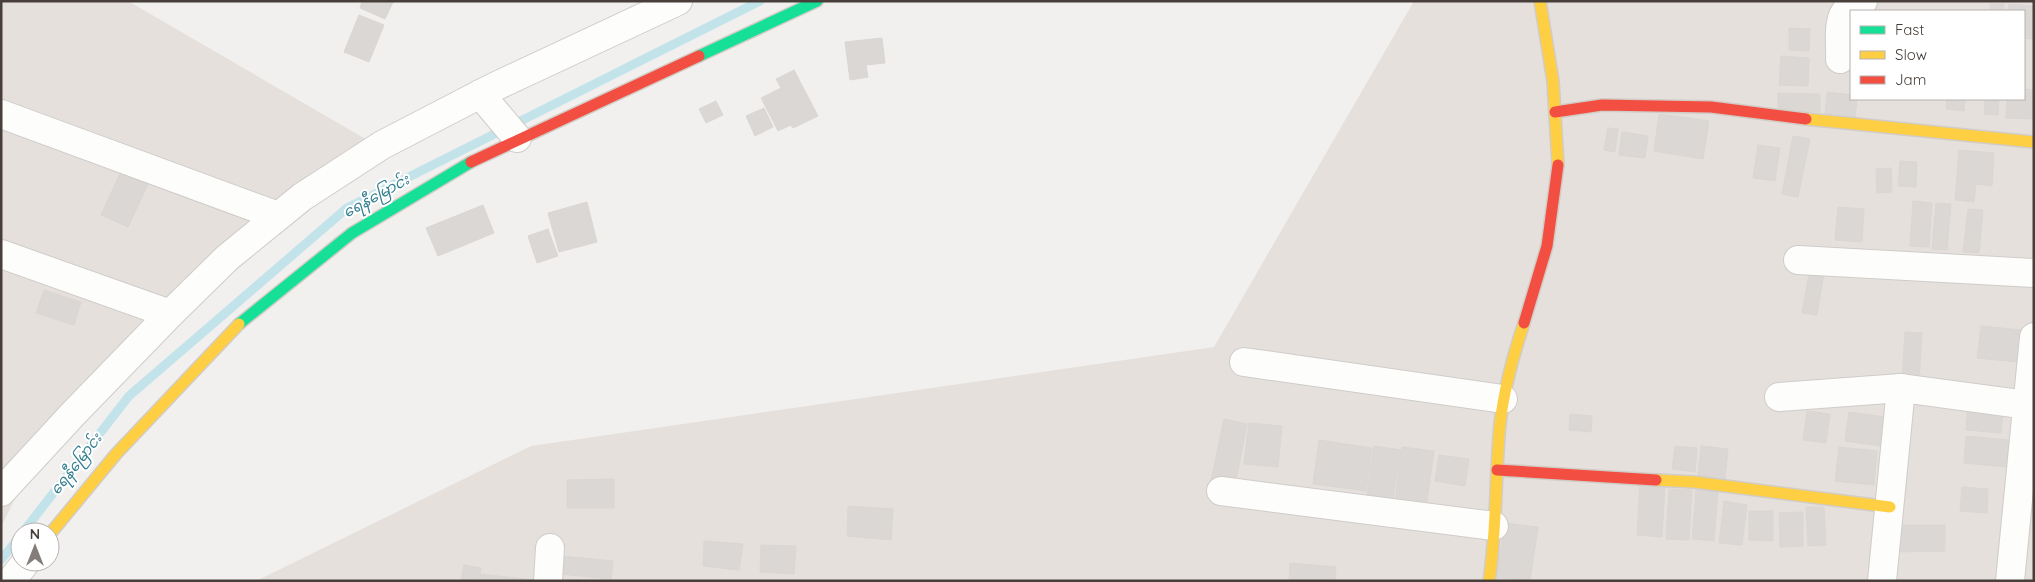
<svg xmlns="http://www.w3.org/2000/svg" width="2035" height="582" font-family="Quicksand,'Noto Sans Myanmar',sans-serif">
<rect width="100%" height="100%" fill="#f2f0ee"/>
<!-- residential -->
<g fill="#e5e0dc" fill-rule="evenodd">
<polygon points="1,1 128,1 369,141 58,412 1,527"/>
<path d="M1414 1H2034V581H256L531 446 1214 347ZM1851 11H2024V99H1851Z"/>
</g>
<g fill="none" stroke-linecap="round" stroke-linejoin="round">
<!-- stream -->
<g stroke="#c3e3ea" stroke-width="9">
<polyline points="23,532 129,396 347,208 760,1"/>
<polyline points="1,560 20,536"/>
</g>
</g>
<!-- building -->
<g fill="#dad7d5" stroke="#dad6d4">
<polygon points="362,1 392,1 393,2 385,19 360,8"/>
<rect x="1990" y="4" width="14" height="7"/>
<polygon points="2009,4 2034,6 2034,39 2024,38 2024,11 2008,11"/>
<polygon points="359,15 384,25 369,62 344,52"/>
<polygon points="1789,28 1810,29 1809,51 1789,50"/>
<polygon points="882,38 885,63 866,65 868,77 850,80 845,42"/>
<polygon points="1781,56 1809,58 1808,86 1779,85"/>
<polygon points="794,70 818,116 793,128 791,125 778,131 761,98 781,88 776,79"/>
<polygon points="2024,89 2034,90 2034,119 2006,118 2007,99 2024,99"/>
<polygon points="1827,92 1851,95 1851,99 1857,99 1855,117 1825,114"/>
<polygon points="1778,93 1820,94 1820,112 1778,111"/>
<polygon points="1947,99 1965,99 1964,111 1946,109"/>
<polygon points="1985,99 1999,99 1998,115 1984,114"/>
<polygon points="716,101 723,115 706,123 699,109"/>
<polygon points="764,108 773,127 755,136 746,116"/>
<polygon points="1659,114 1709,121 1703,159 1654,151"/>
<polygon points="1608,128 1618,129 1615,152 1604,150"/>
<polygon points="1622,132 1648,136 1645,158 1619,155"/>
<polygon points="1793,136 1810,139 1798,197 1782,194"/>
<polygon points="1758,145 1780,148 1775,181 1753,178"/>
<polygon points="1959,150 1994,153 1992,186 1976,184 1974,202 1955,200"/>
<polygon points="1900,161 1917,162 1916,187 1898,186"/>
<polygon points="123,167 150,180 128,227 101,215"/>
<polygon points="1891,168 1892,192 1877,193 1876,169"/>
<polygon points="1913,201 1932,203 1929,247 1910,246"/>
<polygon points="587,202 597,242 559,252 548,213"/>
<polygon points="1936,203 1951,204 1947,250 1932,249"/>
<polygon points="483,205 494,233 438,256 426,228"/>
<polygon points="1838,207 1864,209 1862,242 1835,240"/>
<polygon points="1968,209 1983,210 1979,253 1963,252"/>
<polygon points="548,229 558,256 537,263 528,236"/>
<polygon points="1810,269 1824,272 1817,315 1802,313"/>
<polygon points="44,290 81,302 74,325 36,313"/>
<polygon points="1981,326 2022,330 2018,362 1977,358"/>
<polygon points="1905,332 1922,333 1919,379 1902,378"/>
<polygon points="1968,406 2003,410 2001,433 1966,430"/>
<polygon points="1807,411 1830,414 1826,443 1803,440"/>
<polygon points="1849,412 1885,417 1881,446 1845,441"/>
<polygon points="1570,414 1592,416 1591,432 1569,430"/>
<polygon points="1224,419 1247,424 1235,486 1211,481"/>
<polygon points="1249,423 1282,426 1278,467 1244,464"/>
<polygon points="1966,436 2009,440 2007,467 1964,463"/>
<polygon points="1319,440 1372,448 1366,491 1313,484"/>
<polygon points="1374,446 1401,450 1393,499 1367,495"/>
<polygon points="1675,446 1697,448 1695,472 1672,469"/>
<polygon points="1701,446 1728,449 1725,479 1698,476"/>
<polygon points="1402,447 1434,451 1426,508 1395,503"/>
<polygon points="1839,447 1877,451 1874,485 1835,481"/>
<polygon points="1439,455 1469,459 1465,486 1435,481"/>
<polygon points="614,479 614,508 567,508 567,480"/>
<polygon points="1640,484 1665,485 1662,537 1637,535"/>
<polygon points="1962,487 1988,489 1987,513 1960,511"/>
<polygon points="1669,489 1692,490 1689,540 1666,539"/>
<polygon points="1696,490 1718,491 1714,541 1692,539"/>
<polygon points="1724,501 1747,505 1742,545 1719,543"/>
<polygon points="848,506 893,509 891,540 847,536"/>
<polygon points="1806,507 1824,507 1826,545 1808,546"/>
<polygon points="1749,511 1773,511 1773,541 1749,540"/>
<polygon points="1803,512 1803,546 1780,547 1779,513"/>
<polygon points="1505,523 1538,527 1530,581 1496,578"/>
<polygon points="1898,525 1945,525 1945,551 1898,552"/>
<polygon points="704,541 743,544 739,570 703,566"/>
<polygon points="761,545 796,546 794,574 760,572"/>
<polygon points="562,556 613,561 611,579 560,574"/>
<polygon points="1290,563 1336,567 1335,581 1289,581"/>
<polygon points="464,565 481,568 479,581 461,581"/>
<polygon points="480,574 534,580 534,581 479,581"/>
</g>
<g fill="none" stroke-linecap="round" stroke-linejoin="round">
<!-- street casing -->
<g stroke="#cfccca" stroke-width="30">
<g id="street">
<path d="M1840 59C1841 46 1836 18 1848 9 1852 6 1858 4 1863 1"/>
<polyline points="480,94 517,138"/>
<polyline points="1,114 278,216"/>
<polyline points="1,254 170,314"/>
<polyline points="1798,260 2034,273"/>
<polyline points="1244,362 1503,399"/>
<polyline points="1779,397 1901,388 2034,406"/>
<polyline points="1221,491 1494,526"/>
<polyline points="1,492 73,414 170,314 227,258 302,197 382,145 492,88 678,1"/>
<polyline points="11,581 26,562"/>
<polyline points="548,581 550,548"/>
<polyline points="1882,581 1901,388"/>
<polyline points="2010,581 2034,337"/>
</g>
</g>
<!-- fast casing -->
<g stroke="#d2ccc6" stroke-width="14">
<g id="fast">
<polyline points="699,56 817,1"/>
<polyline points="239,324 352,233 471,162"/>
</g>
</g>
<!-- slow casing -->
<g stroke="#d2ccc6" stroke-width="14">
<g id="slow">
<polyline points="1540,1 1553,81 1558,165"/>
<polyline points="1806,119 2034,142"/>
<polyline points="1656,480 1694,482 1890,507"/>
<polyline points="50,534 116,454 239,324"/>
<path d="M1489 581C1497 529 1495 476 1500 424 1504 389 1513 356 1524 323"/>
</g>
</g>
<!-- jam casing -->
<g stroke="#d2ccc6" stroke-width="14">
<g id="jam">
<polyline points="1555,112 1602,105 1711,107 1806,119"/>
<polyline points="471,162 699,56"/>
<polyline points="1524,323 1547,246 1558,165"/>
<polyline points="1497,470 1656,480"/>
</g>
</g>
<!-- street -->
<use href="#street" stroke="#fdfdfc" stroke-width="28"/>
<!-- fast -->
<use href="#fast" stroke="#16e098" stroke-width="11"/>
<!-- slow -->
<use href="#slow" stroke="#ffcf43" stroke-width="11"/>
<!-- jam -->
<use href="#jam" stroke="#f24e42" stroke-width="11"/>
</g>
<g text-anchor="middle" stroke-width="4" stroke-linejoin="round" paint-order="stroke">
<!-- water labels -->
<g font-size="15" font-style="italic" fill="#378091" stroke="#fff">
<text transform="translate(376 196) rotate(-29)" y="5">ရေနီမြောင်း</text>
<text transform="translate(76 464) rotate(-52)" y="5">ရေနီမြောင်း</text>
</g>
</g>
<!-- border -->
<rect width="2035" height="582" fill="none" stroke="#483f3a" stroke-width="5"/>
<!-- legend -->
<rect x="1850" y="10" width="175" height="90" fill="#ffffff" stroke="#b6b2b0"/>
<rect x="1860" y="26" width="25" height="8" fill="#16e098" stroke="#b6b2b0"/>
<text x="1895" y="35" font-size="15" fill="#483f3a">Fast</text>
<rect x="1860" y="51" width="25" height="8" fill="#ffcf43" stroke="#b6b2b0"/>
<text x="1895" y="60" font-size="15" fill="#483f3a">Slow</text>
<rect x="1860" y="76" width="25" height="8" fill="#f24e42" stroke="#b6b2b0"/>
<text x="1895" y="85" font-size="15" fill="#483f3a">Jam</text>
<!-- north arrow -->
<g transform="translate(35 547)"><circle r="24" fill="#ffffff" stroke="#b6b2b0"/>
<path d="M0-4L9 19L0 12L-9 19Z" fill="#847d79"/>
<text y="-8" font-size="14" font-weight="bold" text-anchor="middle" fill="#483f3a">N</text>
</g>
</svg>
